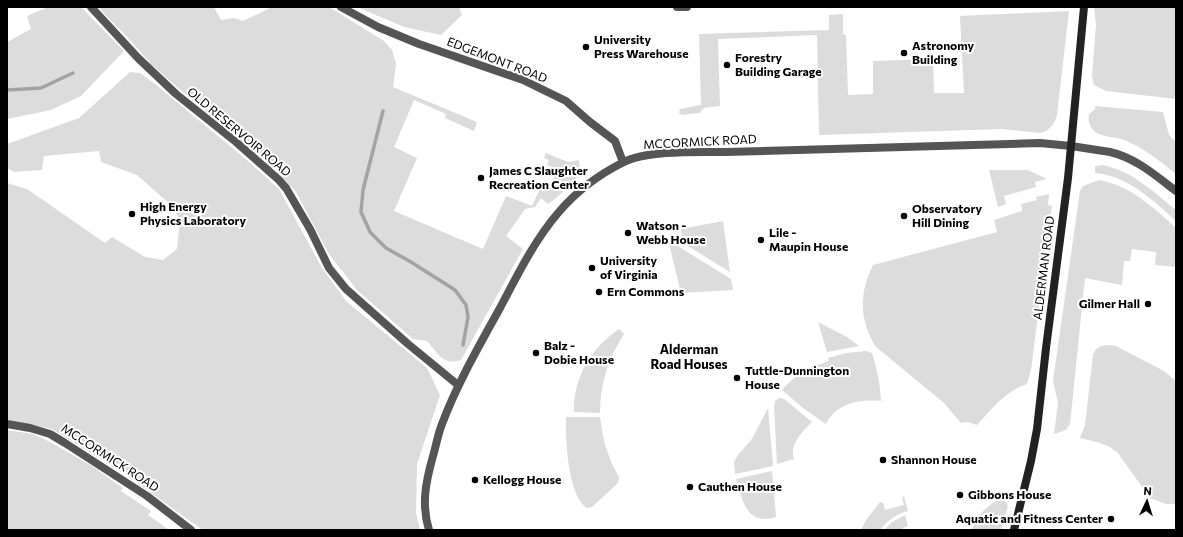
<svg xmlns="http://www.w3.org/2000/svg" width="1183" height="537" font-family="Commissioner,sans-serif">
<rect width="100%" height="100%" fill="#fff"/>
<!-- green -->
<g fill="#dcdcdc">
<polygon points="48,7 81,7 124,51 81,96 51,110 7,119 7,42 31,29 27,16"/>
<path d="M98 7H214L221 20 234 18 243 21 272 7H329L384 41 392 50 396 64 393 87 477 122 474 131 445 118 446 114 414 100 394 147 417 158 394 211 483 249 506 196 532 206 543 182 551 185 555 175 550 173 552 167 547 165 549 160 544 158 546 153 568 162 579 160 580 175C569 184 561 196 548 204L541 198 535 207 525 209 506 236 523 249 461 360C443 366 438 353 427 341L413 339 357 290 329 254 296 192 272 165 194 102 151 64 129 39Z"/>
<polygon points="357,7 459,7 462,15 441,35 404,27"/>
<polygon points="1094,7 1176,7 1176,99 1106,91 1094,85 1092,76 1096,25"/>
<polygon points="1069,11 1057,115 1055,121 1052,126 1046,131 1040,133 1002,129 819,135 817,35 718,39 720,106 704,108 699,113 681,115 679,113 680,109 701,105 699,34 829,30 829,15 843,14 843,34 846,35 848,95 873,94 873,61 933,59 934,93 964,93 960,16"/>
<polygon points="130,72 140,73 155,84 248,161 279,189 322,268 346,301 427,368 440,395 417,464 416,513 420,530 203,530 117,469 52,429 7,420 7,183 27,189 105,243 112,237 145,257 163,260 177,249 180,220 171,205 137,175 101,162 99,151 44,156 42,170 14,172 7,168 7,144 79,118"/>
<path d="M1095 106 1163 112 1169 135 1176 142V174C1158 160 1142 146 1121 139 1113 137 1099 136 1094 131 1089 126 1088 120 1089 114L1095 109Z"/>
<path d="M1102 165C1133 171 1152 191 1176 210V221C1153 200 1128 176 1095 173V166Z"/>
<polygon points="989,170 1028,170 1047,179 1035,182 1036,187 1004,196 1006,204 998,207"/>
<path d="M1099 180C1131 186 1153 207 1176 228V267L1155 265 1156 252 1132 249 1130 261H1124L1122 285 1085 278 1070 424 1066 430 1054 434 1058 403 1053 381 1080 191 1083 186Z"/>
<path d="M1049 194 1048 205 1052 206 1031 370 1027 384C1004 392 993 408 977 425L968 422 961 423 944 403 875 346C859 318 859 294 873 265L997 232 994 220 1022 211 1021 204 1037 200 1036 197Z"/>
<polygon points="723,221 730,272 683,243 681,229"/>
<polygon points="668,240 731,279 733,290 681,293"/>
<polygon points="818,322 847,337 859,346 827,352"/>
<path d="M619 329 624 334C608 359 600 384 600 413L574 412C573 378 591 348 619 329Z"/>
<path d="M1108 345 1116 346 1164 371 1176 381V504H1166L1150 498 1118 453 1110 447 1097 442 1080 438 1085 425 1093 355C1096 347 1100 346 1108 345Z"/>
<path d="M866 351 872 353C877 369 880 384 881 401 860 399 836 403 826 424L803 408 782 390C794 375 811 367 829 361L828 358 846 353Z"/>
<path d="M779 398 784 399 812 422C801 433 790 443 794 459L777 464 774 406 775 401Z"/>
<polygon points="768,408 773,466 735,474 734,462 738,455 752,439"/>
<path d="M566 417H600C603 439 607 457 619 477L618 483 592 507 587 508C568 497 565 437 566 417Z"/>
<polygon points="7,430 33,434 50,442 90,465 123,488 121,491 151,511 148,515 169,530 7,530"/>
<path d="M772 471 776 517C746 526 743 501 736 479Z"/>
<path d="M904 496 908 511C896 514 888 520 880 530H861L866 520 880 502 883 503 885 510 904 505 902 498Z"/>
<polygon points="1002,496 1008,506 1001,530 971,530 984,510"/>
<polygon points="905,515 908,526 899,530 884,530 892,522"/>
</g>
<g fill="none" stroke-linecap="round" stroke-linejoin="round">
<!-- stream -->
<g stroke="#a3a3a3" stroke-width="3.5">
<polyline points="7,90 41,88 73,73"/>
<polyline points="383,111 363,190 361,212 370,232 386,248 411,262 455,290 466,305 468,317 463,345"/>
</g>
<!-- minor -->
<g stroke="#555" stroke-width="8">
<polyline points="91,7 138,58 176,94 236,142 279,180 286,188 310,229 329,268 346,289 408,344 458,385"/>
<polyline points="341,7 378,27 419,44 523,80 566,101 590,122 615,141 623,162"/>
<polyline points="677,7 687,7"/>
<polyline points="7,424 30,428 50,434 65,443 147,496 191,530"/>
<path d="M429 530C421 504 426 481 433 456 436 446 438 434 442 424 457 384 479 346 500 308 517 276 534 241 558 213 575 193 598 175 622 163 645 150 698 152 726 152L1040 143 1071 146"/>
</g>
<!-- tertiary -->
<path stroke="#555" stroke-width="8" d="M1071 146C1084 148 1097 150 1110 152 1136 158 1156 176 1176 191"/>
<!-- secondary -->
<polyline stroke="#222" stroke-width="8" points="1014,530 1031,461 1037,429 1046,348 1068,178 1084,7"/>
</g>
<!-- markers -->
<g fill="#000" stroke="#fff" stroke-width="1.5">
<circle cx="586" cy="47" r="4"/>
<circle cx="904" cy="53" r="4"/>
<circle cx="727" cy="65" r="4"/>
<circle cx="481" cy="178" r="4"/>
<circle cx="132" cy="214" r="4"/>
<circle cx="904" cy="216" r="4"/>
<circle cx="628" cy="233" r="4"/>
<circle cx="761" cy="240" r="4"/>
<circle cx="592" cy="268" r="4"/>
<circle cx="599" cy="292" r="4"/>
<circle cx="1148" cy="304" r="4"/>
<circle cx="536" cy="353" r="4"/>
<circle cx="737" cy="378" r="4"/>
<circle cx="883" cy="460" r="4"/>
<circle cx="475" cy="480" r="4"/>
<circle cx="690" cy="487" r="4"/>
<circle cx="960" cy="495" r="4"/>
<circle cx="1111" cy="519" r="4"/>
</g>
<g text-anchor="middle" stroke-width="4" stroke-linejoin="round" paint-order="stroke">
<!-- poi labels -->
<g font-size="12" font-weight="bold" fill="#000" stroke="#fff" text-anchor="start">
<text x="594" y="44">University<tspan x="594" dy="14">Press Warehouse</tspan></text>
<text x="912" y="50">Astronomy<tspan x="912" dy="14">Building</tspan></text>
<text x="735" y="62">Forestry<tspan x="735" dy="14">Building Garage</tspan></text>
<text x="489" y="175">James C Slaughter<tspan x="489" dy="14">Recreation Center</tspan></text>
<text x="140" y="211">High Energy<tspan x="140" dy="14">Physics Laboratory</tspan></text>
<text x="912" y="213">Observatory<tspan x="912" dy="14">Hill Dining</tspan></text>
<text x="636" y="230">Watson -<tspan x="636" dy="14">Webb House</tspan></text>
<text x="769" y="237">Lile -<tspan x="769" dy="14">Maupin House</tspan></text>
<text x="600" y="265">University<tspan x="600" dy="14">of Virginia</tspan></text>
<text x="607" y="296">Ern Commons</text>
<text x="1140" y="308" text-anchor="end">Gilmer Hall</text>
<text x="544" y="350">Balz -<tspan x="544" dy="14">Dobie House</tspan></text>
<text x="745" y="375">Tuttle-Dunnington<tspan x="745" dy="14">House</tspan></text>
<text x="891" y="464">Shannon House</text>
<text x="483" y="484">Kellogg House</text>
<text x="698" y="491">Cauthen House</text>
<text x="968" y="499">Gibbons House</text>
<text x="1103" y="523" text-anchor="end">Aquatic and Fitness Center</text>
</g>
<!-- street labels -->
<g font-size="12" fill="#000" stroke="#fff">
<text transform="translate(497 60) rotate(21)" y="4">EDGEMONT ROAD</text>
<text transform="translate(239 132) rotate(40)" y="4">OLD RESERVOIR ROAD</text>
<text transform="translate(700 142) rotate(-3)" y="4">MCCORMICK ROAD</text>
<text transform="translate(1044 268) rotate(-83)" y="4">ALDERMAN ROAD</text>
<text transform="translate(110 458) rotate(33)" y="4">MCCORMICK ROAD</text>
</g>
<!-- neighbourhood labels -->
<g font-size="13" font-weight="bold" fill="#000" stroke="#fff">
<text x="689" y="354">Alderman<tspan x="689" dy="15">Road Houses</tspan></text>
</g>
</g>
<!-- border -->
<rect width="1183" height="537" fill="none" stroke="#000000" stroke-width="16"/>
<!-- north arrow -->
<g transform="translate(1147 501) rotate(4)" stroke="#ffffff" stroke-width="3" paint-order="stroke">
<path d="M0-3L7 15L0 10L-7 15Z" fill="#000000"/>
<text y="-6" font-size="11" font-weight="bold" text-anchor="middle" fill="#000000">N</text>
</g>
</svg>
